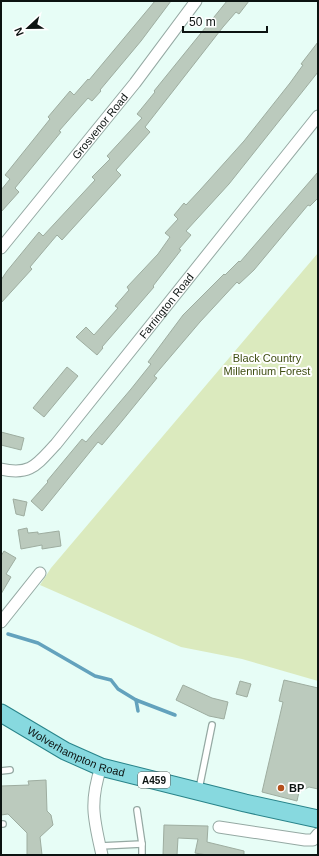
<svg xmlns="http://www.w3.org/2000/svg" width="319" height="856" font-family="Arial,sans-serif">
<rect width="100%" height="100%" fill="#e7fdf6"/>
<!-- green -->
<polygon fill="#dbeabe" points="318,253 318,681 242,659 181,647 40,585 51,568"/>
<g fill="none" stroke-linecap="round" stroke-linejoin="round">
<!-- stream -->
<g stroke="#63a2bd" stroke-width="3.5">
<polyline points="8,634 38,643 95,676 111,680 118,689 136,700 175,715"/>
<polyline points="136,700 138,711"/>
</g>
</g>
<!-- building -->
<g fill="#bbcabd" stroke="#9eada0">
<polygon points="155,1 171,1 141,41 100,90 101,91 92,101 88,98 59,131 61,132 15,188 19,192 1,212 1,190 10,179 5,175 50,119 48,117 70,91 74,95 88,79 89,80"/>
<polygon points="227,1 249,1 239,14 236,12 223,27 145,127 150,132 116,170 121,175 62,240 57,235 30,267 32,269 1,303 1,280 7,271 39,232 43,236 95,180 92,177 110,159 107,156 142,118 137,114 155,92 154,91"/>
<polygon points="318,42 318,72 229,184 186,231 191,235 179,249 181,250 153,286 154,287 102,347 103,348 97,355 76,337 86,327 94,335 118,308 115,306 129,290 127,287 158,254 170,237 165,233 178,219 174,215 184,203 186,205 200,190 244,141 290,83 303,65 301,64"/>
<polygon points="318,172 318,198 310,206 308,205 254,270 239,284 237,282 200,322 154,376 157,378 122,421 102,445 98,442 42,511 31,501 48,482 47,481 82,439 86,442 131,389 151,364 148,362 183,315 224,274 225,275 239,261 240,262"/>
<polygon points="67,367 78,376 44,417 33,408"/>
<polygon points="1,432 24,438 21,450 1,445"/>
<polygon points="13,499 27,502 24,516 16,514"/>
<polygon points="27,528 28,533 38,532 38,534 59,531 61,546 42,549 42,545 21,549 18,530"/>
<polygon points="4,551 16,558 6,574 11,577 1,594 1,556"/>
<polygon points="284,680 318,688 318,789 309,787 299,792 297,801 262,792 283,702 279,701"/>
<polygon points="240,681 251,684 247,697 236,694"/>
<polygon points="183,685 212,698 228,702 224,719 209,716 176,700"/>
<polygon points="46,780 47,811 51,815 53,825 40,837 42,855 27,855 27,833 8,814 1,815 1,786 29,785 28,781"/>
<polygon points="164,825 208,826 207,842 244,851 244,855 207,855 195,853 198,839 178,838 177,855 163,855"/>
</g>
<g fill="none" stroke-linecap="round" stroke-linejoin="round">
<!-- service casing -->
<g stroke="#95a9a3" stroke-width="8">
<g id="service">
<polyline points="1,771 10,770"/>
<polyline points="199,789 212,725"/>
<polyline points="1,824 3,824"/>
<polyline points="142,844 142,855"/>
<polyline points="100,846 142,844 137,810"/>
</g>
</g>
<!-- minor casing -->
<g stroke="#95a9a3" stroke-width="13">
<g id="minor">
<path id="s1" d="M1 248 135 83 196 1"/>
<path id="s2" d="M1 469C31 476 37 464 56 444L318 116"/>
<polyline points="1,622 40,573"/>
<path d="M101 767C89 803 94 820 102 855"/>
<polyline points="219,827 305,840 313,840 318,834"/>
</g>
</g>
<!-- primary casing -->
<g stroke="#288389" stroke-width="19">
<g id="primary">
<path id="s3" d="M1 713 65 751 101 767 245 803 318 819"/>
</g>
</g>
<!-- service -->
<use href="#service" stroke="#fff" stroke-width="5.5"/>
<!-- minor -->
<use href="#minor" stroke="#fff" stroke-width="11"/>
<!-- primary -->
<use href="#primary" stroke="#87d9df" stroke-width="17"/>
</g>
<!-- markers -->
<circle fill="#b4501c" stroke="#fff" stroke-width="1.5" cx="281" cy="788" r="4"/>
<g text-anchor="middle" stroke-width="4" stroke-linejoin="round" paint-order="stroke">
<!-- shield labels -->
<rect fill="#fff" stroke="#555a58" stroke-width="1" x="138" y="772" width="32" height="16" rx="3"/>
<g font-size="10" font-weight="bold" fill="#0c1311">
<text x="154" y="784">A459</text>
</g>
<!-- street labels -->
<g font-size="11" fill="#0c1311" stroke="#fff">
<text dy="4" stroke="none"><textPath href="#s1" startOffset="157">Grosvenor Road</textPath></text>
<text dy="4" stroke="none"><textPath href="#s2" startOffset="242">Farrington Road</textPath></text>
<text dy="4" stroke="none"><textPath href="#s3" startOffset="85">Wolverhampton Road</textPath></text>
</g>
<!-- park labels -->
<g font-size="11" fill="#3e4d11" stroke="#fff">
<text x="267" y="362">Black Country<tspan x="267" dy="13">Millennium Forest</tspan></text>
</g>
<!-- poi labels -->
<g font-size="11" font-weight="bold" fill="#0c1311" stroke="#fff" text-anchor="start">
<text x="289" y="792">BP</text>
</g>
</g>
<!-- border -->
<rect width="319" height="856" fill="none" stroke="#0c1311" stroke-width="4"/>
<!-- north arrow -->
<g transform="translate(28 28) rotate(248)" stroke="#ffffff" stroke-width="3" paint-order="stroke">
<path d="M0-3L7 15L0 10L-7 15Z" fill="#0c1311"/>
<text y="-6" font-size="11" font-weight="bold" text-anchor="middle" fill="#0c1311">N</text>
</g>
<!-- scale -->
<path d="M183 26v6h84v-6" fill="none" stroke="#0c1311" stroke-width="2"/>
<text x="189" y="26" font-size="12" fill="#0c1311" stroke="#ffffff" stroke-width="3" paint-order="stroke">50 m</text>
</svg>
